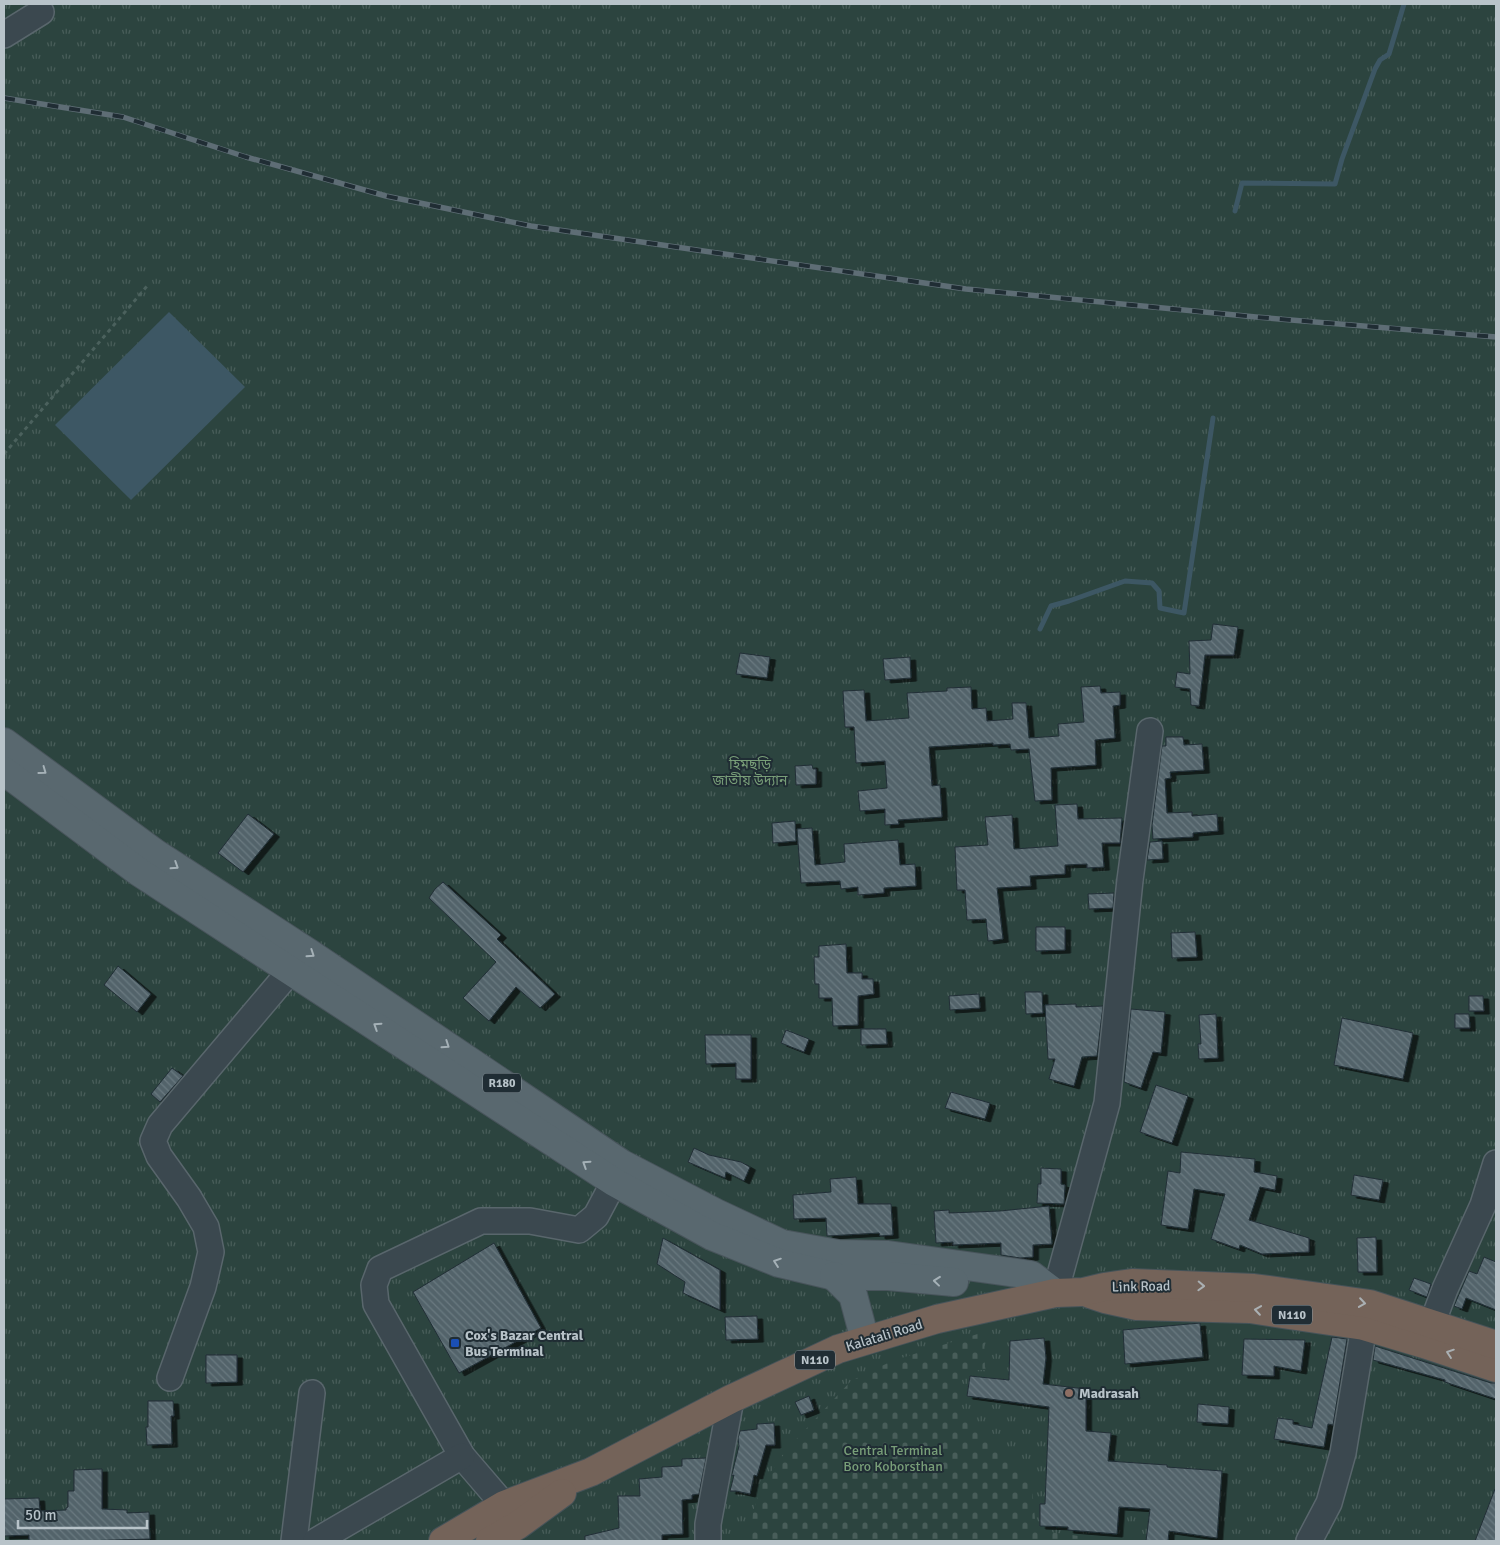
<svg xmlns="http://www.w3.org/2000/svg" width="1500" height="1545" font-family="Signika,'Noto Sans Bengali',sans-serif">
<defs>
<pattern id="grass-tufts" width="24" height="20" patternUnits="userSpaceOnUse" patternTransform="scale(1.25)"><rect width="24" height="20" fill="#2c443f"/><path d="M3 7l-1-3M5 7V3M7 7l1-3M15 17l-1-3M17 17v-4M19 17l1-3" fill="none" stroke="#485d59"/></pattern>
<pattern id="cemetery-stones" width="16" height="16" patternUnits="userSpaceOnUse" patternTransform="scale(1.25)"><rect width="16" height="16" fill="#2c443f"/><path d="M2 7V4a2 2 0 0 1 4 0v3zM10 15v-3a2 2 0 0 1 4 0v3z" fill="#485d59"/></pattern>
<pattern id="building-back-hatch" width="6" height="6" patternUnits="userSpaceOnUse" patternTransform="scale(1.25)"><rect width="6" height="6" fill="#53646b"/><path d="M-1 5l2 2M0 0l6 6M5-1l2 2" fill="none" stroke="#6a797f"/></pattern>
<filter id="shadow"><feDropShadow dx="5.5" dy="3" stdDeviation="0" flood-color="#0009"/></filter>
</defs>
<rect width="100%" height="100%" fill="#27373f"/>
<!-- grass -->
<rect fill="url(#grass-tufts)" x="4" y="4" width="1492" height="1537"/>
<!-- cemetery -->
<path fill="url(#cemetery-stones)" d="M984 1332 985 1370H965C963 1378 957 1393 958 1400 960 1424 1012 1462 1031 1476L1036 1530 1086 1537 1097 1541H750L753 1512 762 1484 790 1446 851 1381 892 1361Z"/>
<!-- water -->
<polygon fill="#3d5764" points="169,312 245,387 131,500 55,425"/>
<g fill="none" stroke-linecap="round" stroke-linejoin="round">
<!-- stream -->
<g stroke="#3d5764" stroke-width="5">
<polyline points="1235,211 1242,183 1335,184 1342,159 1375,69 1380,60 1389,54 1404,4"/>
<polyline points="1040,629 1051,606 1069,601 1125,581 1152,583 1159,591 1160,608 1184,613 1213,418"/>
</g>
</g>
<!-- building -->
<g fill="url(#building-back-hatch)" stroke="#222f36" filter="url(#shadow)">
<polygon points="1213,624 1238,627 1234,655 1205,655 1199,706 1191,705 1190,689 1175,687 1177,672 1190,674 1189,641 1211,640"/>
<polygon points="740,653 770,657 767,678 736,674"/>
<polygon points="910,657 911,678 885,680 883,659"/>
<polygon points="1100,686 1101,693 1120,692 1120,705 1113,706 1115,738 1095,740 1096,765 1051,768 1052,800 1035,801 1029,749 1011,750 1010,744 993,745 993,743 929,747 932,786 940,785 942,817 898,820 899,824 885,825 885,809 860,811 858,791 887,788 885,761 856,763 854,727 845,727 843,691 864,690 866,721 909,718 907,693 947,691 947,688 971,687 972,709 986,708 987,721 1013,719 1012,703 1026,703 1029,738 1059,736 1058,724 1084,722 1081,687"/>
<polygon points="1166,737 1183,737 1184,745 1202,744 1204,770 1170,772 1171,778 1165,779 1167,813 1192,812 1192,816 1217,814 1218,831 1193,833 1193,837 1153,839 1152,825 1162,746 1166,746"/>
<polygon points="812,765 813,769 816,769 816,784 796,785 795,766"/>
<polygon points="1077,804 1078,819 1122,818 1120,843 1102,843 1104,867 1087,868 1087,864 1065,865 1065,874 1030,876 1031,886 997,888 1003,939 988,941 986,919 967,920 965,890 957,890 955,847 988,845 985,817 1012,815 1014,849 1058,846 1055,805"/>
<polygon points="248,814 274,834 243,872 218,853"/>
<polygon points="795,821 796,841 773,843 772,823"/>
<polygon points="812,828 815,865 845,862 844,844 898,840 900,865 915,864 916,886 884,888 884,893 858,895 858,887 841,889 840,881 801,883 797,829"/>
<polygon points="1162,841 1163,859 1147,860 1150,842"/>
<polygon points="443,882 501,935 497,939 555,994 540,1008 516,987 489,1021 463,998 496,962 429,898 435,889"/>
<polygon points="1114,893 1113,908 1089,909 1088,894"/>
<polygon points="1036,927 1065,927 1065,950 1036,951"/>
<polygon points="1195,932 1197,957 1172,958 1171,933"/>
<polygon points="846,944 847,973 862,973 862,979 873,979 874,994 858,996 858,1025 833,1026 832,998 819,998 819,984 815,984 814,957 819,957 819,946"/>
<polygon points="118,966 151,994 137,1012 104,985"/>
<polygon points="1025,992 1042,992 1043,1013 1026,1014"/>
<polygon points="979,994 980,1008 950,1010 949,996"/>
<polygon points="1469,996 1483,996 1484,1011 1469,1011"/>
<polygon points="1076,1004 1076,1007 1103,1006 1097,1056 1082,1057 1074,1086 1049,1079 1055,1059 1048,1059 1045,1005"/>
<polygon points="1131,1009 1165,1012 1161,1053 1153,1052 1141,1088 1124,1082"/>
<polygon points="1216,1014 1218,1058 1199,1059 1198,1044 1201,1044 1199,1015"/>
<polygon points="1455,1014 1469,1014 1470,1028 1455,1028"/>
<polygon points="1342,1018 1413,1033 1403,1079 1334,1065"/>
<polygon points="861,1029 886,1029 887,1044 861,1045"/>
<polygon points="786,1030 809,1039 804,1052 781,1043"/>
<polygon points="705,1035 751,1035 751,1079 736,1079 736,1063 706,1064"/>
<polygon points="172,1068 183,1076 160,1102 151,1094"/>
<polygon points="1156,1085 1188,1096 1172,1143 1140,1132"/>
<polygon points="951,1092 990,1103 985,1119 945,1108"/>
<polygon points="694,1148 709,1155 741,1162 750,1167 744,1181 726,1172 725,1178 688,1162"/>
<polygon points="1181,1152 1255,1159 1254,1172 1277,1176 1275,1190 1260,1187 1249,1220 1309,1238 1309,1252 1262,1254 1240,1245 1239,1249 1211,1239 1225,1194 1194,1189 1188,1229 1161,1225 1168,1171 1180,1173"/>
<polygon points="1041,1168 1061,1169 1061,1184 1065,1185 1064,1204 1037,1203 1038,1184 1041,1184"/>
<polygon points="1354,1175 1383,1180 1379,1200 1351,1195"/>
<polygon points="856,1177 858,1204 891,1204 893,1235 880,1236 879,1233 827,1236 826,1218 794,1219 793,1195 831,1192 830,1179"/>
<polygon points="1049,1206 1052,1244 1033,1245 1033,1257 1020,1258 1001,1255 1001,1243 953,1245 953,1242 936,1243 934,1211 949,1210 949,1213 1000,1211"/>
<polygon points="1376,1237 1377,1272 1358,1272 1357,1238"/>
<polygon points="663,1238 720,1270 720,1310 683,1293 685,1282 657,1264"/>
<polygon points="494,1243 541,1328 459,1373 413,1292"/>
<polygon points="1484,1257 1496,1262 1496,1310 1466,1298 1462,1309 1454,1306 1469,1271 1477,1274"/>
<polygon points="1414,1278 1431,1284 1427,1297 1409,1290"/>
<polygon points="757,1316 758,1339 726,1340 725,1317"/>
<polygon points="1200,1323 1203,1357 1125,1364 1123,1330"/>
<polygon points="1332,1337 1347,1339 1333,1425 1328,1424 1324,1447 1274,1439 1278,1418 1293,1420 1293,1424 1312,1428"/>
<polygon points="1044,1338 1046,1358 1043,1384 1086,1389 1086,1431 1111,1433 1108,1461 1167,1465 1167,1467 1222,1471 1217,1538 1169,1531 1168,1541 1146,1541 1150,1509 1119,1507 1117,1534 1068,1530 1068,1527 1040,1526 1040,1504 1045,1504 1049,1407 967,1396 970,1376 1009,1380 1010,1341"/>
<polygon points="1244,1339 1305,1340 1301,1371 1274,1366 1274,1376 1242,1375"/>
<polygon points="1375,1346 1491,1383 1496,1383 1496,1399 1445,1382 1445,1380 1373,1360"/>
<polygon points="206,1355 237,1355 237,1382 206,1383"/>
<polygon points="809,1396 814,1410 801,1415 795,1402"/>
<polygon points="148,1401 173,1401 174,1416 171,1416 172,1444 147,1445 146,1427 148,1427"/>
<polygon points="1198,1404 1229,1407 1228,1424 1197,1422"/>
<polygon points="774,1423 775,1445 766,1445 757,1476 754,1475 750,1494 736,1491 730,1491 734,1475 732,1476 732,1474 739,1446 738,1438 740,1431 757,1429 757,1424"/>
<polygon points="706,1458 699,1494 692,1495 692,1499 682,1500 683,1534 662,1535 662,1541 585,1541 585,1536 619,1528 618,1496 640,1496 639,1479 662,1477 662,1467 682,1466 682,1459"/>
<polygon points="102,1469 102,1509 127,1510 127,1513 149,1512 150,1539 80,1541 29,1541 29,1535 4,1536 4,1499 39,1498 40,1511 66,1510 66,1508 68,1507 68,1491 74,1491 74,1470"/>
<polygon points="1495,1489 1496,1489 1496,1541 1475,1541"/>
</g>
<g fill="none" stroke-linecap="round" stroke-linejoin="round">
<!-- minor casing -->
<g stroke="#59666c" stroke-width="28">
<g id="minor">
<polyline points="4,35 41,12"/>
<polyline points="1055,1293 1107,1103 1130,880 1150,731"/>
<polyline points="1432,1324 1445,1289 1483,1205 1496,1163"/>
<polyline points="170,1378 203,1287 211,1252 206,1227 189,1198 159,1156 153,1141 160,1125 291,970"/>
<polyline points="514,1521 504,1505 462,1456 376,1304 374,1285 380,1269 481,1221 530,1221 579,1230 596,1216 614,1182"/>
<polyline points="294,1541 312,1393"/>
<polyline points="316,1541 462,1456"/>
<polyline points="708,1541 708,1524 731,1399"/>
<polyline points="1309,1541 1329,1503 1343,1453 1364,1326"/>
</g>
</g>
<!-- major casing -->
<g stroke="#48545b" stroke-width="30">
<g id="major">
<polyline points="4,742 155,853 309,953 622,1164 716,1213 782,1244 838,1254 888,1255 1031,1275 1055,1293"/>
<polyline points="4,771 139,872 614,1182 712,1236 779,1263 834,1276 888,1276 954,1282"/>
<polyline points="834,1276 853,1295 865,1340"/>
</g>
</g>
<!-- highway casing -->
<g stroke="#465359" stroke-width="30">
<g id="highway">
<polyline points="1090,1294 1105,1299 1137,1306 1250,1309 1364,1326 1424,1344 1496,1368"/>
<polyline points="443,1541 504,1505 591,1472 731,1399 838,1349 937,1319 1055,1293 1083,1292 1104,1287 1132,1283 1254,1288 1370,1304 1496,1345"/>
<polyline points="490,1541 518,1525 562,1493"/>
</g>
</g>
<!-- path -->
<polyline stroke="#4b615d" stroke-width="3" stroke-dasharray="4 4" stroke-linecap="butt" points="4,454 148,285"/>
<!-- minor -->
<use href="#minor" stroke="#3b484f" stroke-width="25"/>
<!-- major -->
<use href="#major" stroke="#59686f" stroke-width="28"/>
<!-- highway -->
<use href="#highway" stroke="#746359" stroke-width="28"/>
<!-- rail casing -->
<g stroke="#5e6d75" stroke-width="5.5">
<polyline id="rail" points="4,98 123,117 246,157 386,196 531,226 966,289 1256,317 1496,337"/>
</g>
<!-- rail -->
<use href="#rail" stroke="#202d34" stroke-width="4" stroke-dasharray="11" stroke-linecap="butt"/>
</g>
<!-- one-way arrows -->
<defs><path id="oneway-chevron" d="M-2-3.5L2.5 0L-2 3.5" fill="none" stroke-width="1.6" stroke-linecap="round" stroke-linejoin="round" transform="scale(1.25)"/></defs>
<g stroke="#a5b1b7">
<use href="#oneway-chevron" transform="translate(43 771) rotate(36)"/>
<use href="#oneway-chevron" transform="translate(175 866) rotate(33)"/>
<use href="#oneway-chevron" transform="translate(311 954) rotate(34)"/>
<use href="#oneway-chevron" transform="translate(377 1026) rotate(-147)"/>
<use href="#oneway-chevron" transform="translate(446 1045) rotate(34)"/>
<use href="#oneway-chevron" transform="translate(586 1164) rotate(-147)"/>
<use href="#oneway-chevron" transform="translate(777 1262) rotate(-161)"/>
<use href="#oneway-chevron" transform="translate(937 1281) rotate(-174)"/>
</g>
<g stroke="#aab0b3">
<use href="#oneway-chevron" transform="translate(1201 1286) rotate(2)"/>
<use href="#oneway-chevron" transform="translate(1362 1303) rotate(8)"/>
<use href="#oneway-chevron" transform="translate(1258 1310) rotate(-172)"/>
<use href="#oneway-chevron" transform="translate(1450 1353) rotate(-161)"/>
</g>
<!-- markers -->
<rect fill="#1a4fb4" stroke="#202d34" stroke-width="2" x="450" y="1338" width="10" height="10" rx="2.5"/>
<circle fill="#8d6e63" stroke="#202d34" stroke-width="2" cx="1069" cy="1393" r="5"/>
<g text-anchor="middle" stroke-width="4" stroke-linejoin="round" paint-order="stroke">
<!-- shield labels -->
<g fill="#202d34" stroke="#8a969c" stroke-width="1">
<rect x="483" y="1073.5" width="38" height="19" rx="4"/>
<rect x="1272" y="1305.5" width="40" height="19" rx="4"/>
<rect x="795" y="1350.5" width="40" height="19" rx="4"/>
</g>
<g font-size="12" font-weight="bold" fill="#b8c3c9">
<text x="502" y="1087">R180</text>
<text x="1292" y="1319">N110</text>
<text x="815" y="1364">N110</text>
</g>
<!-- park labels -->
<g font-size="14" fill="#789e78" stroke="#202d34">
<text x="750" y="769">হিমছড়ি<tspan x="750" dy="16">জাতীয় উদ্যান</tspan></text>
<text x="893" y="1455">Central Terminal<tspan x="893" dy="16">Boro Koborsthan</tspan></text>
</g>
<!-- street labels -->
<g font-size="14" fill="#b8c3c9" stroke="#202d34">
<text transform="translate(1141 1286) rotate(-1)" y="5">Link Road</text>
<text transform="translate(884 1335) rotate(-17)" y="5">Kalatali Road</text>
</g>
<!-- poi labels -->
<g font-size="14" font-weight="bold" fill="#b8c3c9" stroke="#202d34" text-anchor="start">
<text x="465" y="1340">Cox's Bazar Central<tspan x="465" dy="16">Bus Terminal</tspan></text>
<text x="1079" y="1398">Madrasah</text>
</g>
</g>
<!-- border -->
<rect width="1500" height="1545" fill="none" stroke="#b8c3c9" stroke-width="10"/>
<!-- scale -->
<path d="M18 1520v8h129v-8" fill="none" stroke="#b8c3c9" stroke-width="2.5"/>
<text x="25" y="1520" font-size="15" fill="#b8c3c9" stroke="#202d34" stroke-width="4" paint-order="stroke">50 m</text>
</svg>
